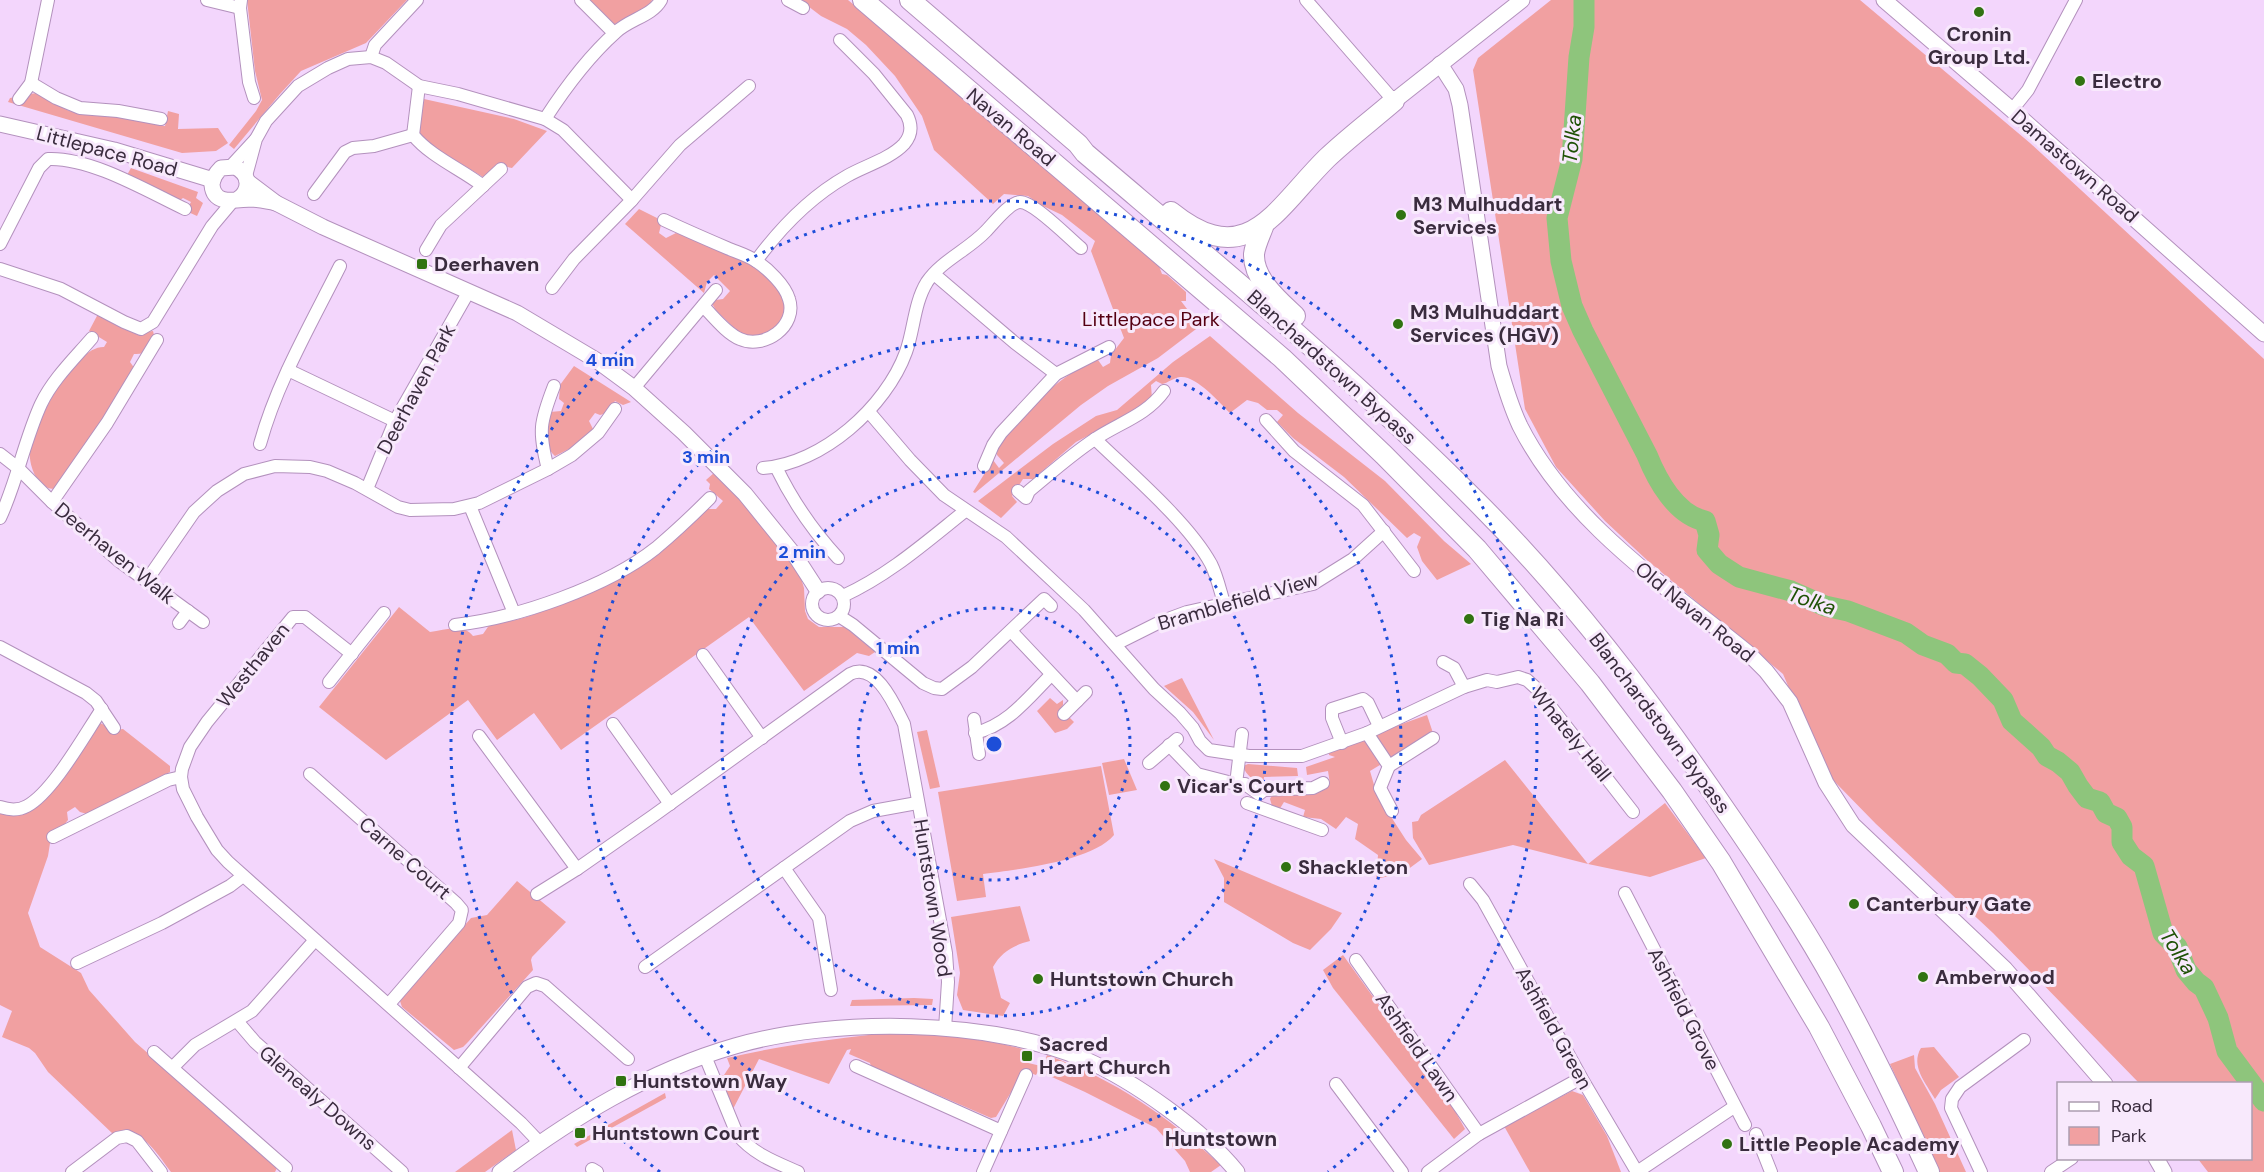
<svg xmlns="http://www.w3.org/2000/svg" width="2264" height="1172" font-family="'DM Sans',sans-serif">
<rect width="100%" height="100%" fill="#f3d6fc"/>
<!-- green -->
<g fill="#f1a0a1">
<polygon points="247,0 407,0 366,43 301,71 280,94 234,149 229,145 256,111 262,100 255,71"/>
<path d="M587 0H652C648 11 625 16 614 25Z"/>
<path d="M800 0H848L982 111 993 126 1009 134 1159 266 1162 274 1167 275 1186 292V301H1181L1200 326 1158 358 1108 386 1081 405 975 493 973 492 993 460 999 468 1004 463 997 455C995 431 1073 364 1098 360L1103 367 1110 363 1111 355 1124 338 1091 251 1095 241 1062 215 1041 205 1028 196 1004 194 993 204 934 150 922 116 895 76 866 45 847 29 821 16Z"/>
<polygon points="1551,0 1860,0 2030,143 2264,359 2264,1172 2208,1172 2198,1159 2250,1158 2250,1084 2139,1083 1993,933 1876,824 1834,781 1818,756 1783,674 1648,561 1605,521 1556,467 1525,409 1473,70 1478,58"/>
<polygon points="36,93 69,111 126,116 163,126 165,126 168,111 179,114 178,129 218,128 228,143 216,151 182,153 8,102 10,98"/>
<path d="M424 99 514 119 547 131 512 168 498 165 483 177 425 142C415 129 418 114 424 99Z"/>
<polygon points="131,168 198,192 196,198 203,203 197,216 186,211 191,202 183,198 180,200 127,175"/>
<path d="M639 209 657 218 661 225 659 233 666 238 676 233 682 235C704 243 727 251 747 263 760 271 781 286 784 303 788 322 767 339 749 337 742 335 732 326 727 321 721 315 715 311 712 303L716 300 723 299 730 291 714 275 707 282 704 293 625 224Z"/>
<path d="M98 314C118 326 128 336 153 331L155 339C150 348 146 355 134 354L130 362 135 369 100 426 55 489C46 489 41 485 36 477 32 470 29 460 30 451 34 424 74 346 104 347L107 342 89 331Z"/>
<path d="M1210 336 1298 413 1385 481 1444 541 1471 564 1437 580 1422 561 1417 547 1421 537 1414 533 1407 538 1344 477 1293 438 1277 422 1283 415 1277 410H1267L1258 403 1247 400 1230 413C1219 402 1196 375 1180 377 1173 378 1168 383 1162 384L1156 381 1151 385 1152 399 1122 418 1076 442 1033 479H1023L1012 496 1017 502 1001 518 978 501 1053 444 1096 416 1117 410 1173 362Z"/>
<path d="M574 366 631 402 623 405 615 401 607 413 600 415 595 413 589 421 593 429 585 441 555 456C542 444 546 428 550 412L561 411 564 403 559 399 560 385Z"/>
<path d="M715 472 760 519 800 575 804 588 805 611 808 619 819 627H845L875 652 869 656 857 653 804 691 749 617 561 750 534 713 497 740 468 700 386 760 319 707 399 607 430 632C445 630 463 623 473 636L483 634 490 624C544 620 587 588 631 560 656 543 682 527 707 509H716L723 501 709 489 710 484 706 480Z"/>
<polygon points="1182,678 1214,740 1193,712 1164,686"/>
<polygon points="1050,698 1057,704 1063,700 1063,705 1058,712 1065,719 1069,717 1074,722 1067,729 1055,733 1037,711"/>
<polygon points="1427,715 1433,733 1370,771 1377,795 1406,840 1422,859 1403,873 1376,879 1378,855 1355,839 1358,824 1346,817 1336,829 1321,819 1303,817 1305,810 1284,802 1279,810 1272,806 1270,799 1272,795 1316,794 1330,784 1328,771 1307,775 1306,767 1335,757 1329,755 1329,750"/>
<path d="M100 723 115 730 123 729 170 766V772L87 814 80 812 75 807 67 812 68 820 64 825 49 832 51 837 48 856 28 913 40 947 81 973 89 990 135 1042 275 1164 277 1168 275 1172H171C156 1152 140 1124 113 1134L48 1072 35 1053 29 1048 2 1037 12 1011 0 1005V813L19 815 68 771Z"/>
<polygon points="927,730 940,787 930,789 917,732"/>
<polygon points="1124,759 1137,790 1109,795 1102,763"/>
<polygon points="1505,760 1588,864 1665,803 1706,858 1650,877 1588,864 1513,845 1429,865 1413,838 1412,822 1418,821 1421,815"/>
<path d="M1248 764 1297 768 1298 776 1264 777 1263 785C1254 780 1246 776 1243 766Z"/>
<path d="M1101 766 1114 835C1091 862 1018 869 983 874L986 897 957 901 938 792Z"/>
<polygon points="1214,859 1342,913 1331,929 1310,950 1293,943 1224,902 1224,878"/>
<polygon points="517,881 566,922 532,957 531,960 533,970 468,1042 463,1047 454,1050 402,1007 400,1001 402,997 471,918 487,915"/>
<path d="M1020 906 1030 941C1014 945 1001 952 993 967L1001 998 1010 1003 1003 1016 963 1010 957 995 960 973 951 917Z"/>
<polygon points="1343,955 1455,1111 1465,1129 1454,1139 1333,988 1323,970"/>
<polygon points="914,998 933,999 932,1005 850,1006 852,1000"/>
<path d="M896 1032C938 1035 982 1038 1023 1049L1024 1062 1041 1066 1036 1075 1024 1071 996 1117 991 1118 871 1066 870 1063 849 1054 851 1049 847 1050 829 1084 759 1059 732 1111 719 1075H724L730 1066 727 1058C782 1045 839 1038 896 1032Z"/>
<path d="M1934 1047 1959 1077 1941 1090 1935 1099C1926 1083 1910 1066 1921 1048Z"/>
<path d="M1047 1055C1116 1080 1167 1116 1221 1165L1211 1172H1190L1185 1161 1156 1128 1085 1092 1041 1072Z"/>
<polygon points="1914,1055 1915,1068 1935,1104 1966,1172 1939,1172 1890,1064"/>
<polygon points="1572,1091 1583,1095 1607,1136 1621,1172 1530,1172 1504,1126"/>
<polygon points="665,1093 666,1098 577,1147 574,1144"/>
<polygon points="512,1130 516,1150 485,1172 455,1172"/>
</g>
<g fill="none" stroke-linecap="round" stroke-linejoin="round">
<!-- river -->
<path stroke="#8ec57c" stroke-width="21" d="M1584 0V27L1579 57 1572 159 1557 218 1561 261 1572 306 1583 331 1647 455C1657 480 1676 515 1705 521L1709 535 1707 550 1719 564 1739 577 1791 591 1825 606 1848 611 1906 633 1923 645 1947 654 1956 663 1965 664 1980 676 2003 700 2012 721 2041 747 2047 756 2058 762 2070 772 2078 786 2087 798 2100 802 2106 813 2117 818 2122 827V842L2131 856 2144 866 2163 933 2177 947 2186 970 2196 982 2204 988 2218 1018 2227 1051 2264 1101"/>
<!-- minor casing -->
<g stroke="#b391bd" stroke-width="14">
<g id="minor">
<polyline points="207,0 240,8"/>
<polyline points="241,0 240,8 249,82 254,98"/>
<polyline points="581,0 614,33"/>
<polyline points="788,0 803,8"/>
<polyline points="1306,0 1394,101"/>
<polyline points="371,57 375,45 417,0"/>
<polyline points="31,83 56,98 80,108 118,111 161,119"/>
<path d="M419 86 413 135C431 157 461 169 483 186"/>
<polyline points="19,99 31,83 48,0"/>
<polyline points="2012,110 2028,90 2076,0"/>
<path d="M545 119C565 88 588 57 616 32 630 19 652 16 661 0"/>
<polyline points="231,166 255,140"/>
<polyline points="246,176 256,139 266,121 298,86 328,68 348,59 371,57 386,63 419,86 458,94 545,119 563,130 632,200"/>
<polyline points="314,194 345,152 353,148 374,146 413,135"/>
<path d="M664 220C685 230 706 239 727 248 736 252 747 255 756 261 768 269 785 285 789 299 798 326 764 350 740 339 726 333 714 317 703 306"/>
<path d="M0 244 39 168 48 159C90 157 147 191 185 209"/>
<polyline points="426,250 441,225 501,169"/>
<path d="M756 261C781 227 810 197 847 176 864 166 890 159 904 144 912 135 912 125 907 115L874 74 840 40"/>
<polyline points="0,269 61,289 124,322 141,329 153,322 212,226 233,201"/>
<polyline points="934,274 1015,343 1056,374"/>
<polyline points="552,288 574,259 631,201 680,145 749,86"/>
<polyline points="288,370 395,421"/>
<polyline points="634,388 716,290"/>
<polyline points="869,412 910,460 944,495 1006,537 1084,610 1154,689 1180,713 1193,728 1200,741 1209,750 1249,756 1302,756 1367,733 1464,687 1487,680 1497,682 1518,677 1527,680 1537,689 1633,812"/>
<polyline points="1266,420 1294,451 1363,505 1414,571"/>
<path d="M1095 439C1130 473 1188 522 1211 564 1217 576 1220 590 1224 603"/>
<path d="M260 444C277 382 311 324 340 266"/>
<polyline points="0,454 18,468 52,502 119,561 203,622"/>
<polyline points="984,466 993,445 1001,433 1056,374 1109,347"/>
<path d="M776 467C792 500 813 531 838 558"/>
<path d="M763 468C822 464 886 407 906 352 914 330 914 303 927 282 941 261 968 250 986 231 993 224 1010 202 1020 202 1034 202 1069 238 1081 248"/>
<path d="M548 469C538 431 540 422 554 386"/>
<polyline points="367,489 395,421 469,291"/>
<path d="M1018 491 1026 498 1029 491C1051 473 1072 454 1095 439 1119 423 1147 415 1164 391"/>
<polyline points="52,502 107,423 157,340"/>
<polyline points="470,506 514,613"/>
<path d="M0 518C17 482 24 441 41 404 53 379 74 359 92 338"/>
<polyline points="147,580 194,512 217,491 244,474 275,466 310,467 327,471 355,483 398,507 410,510 454,509 479,503 548,469 572,455 598,433 615,409"/>
<circle cx="828" cy="604" r="16"/>
<path d="M843 596C889 575 926 542 965 511"/>
<polyline points="839,616 853,625 923,683 934,688 942,689 972,667 1044,599 1051,606"/>
<polyline points="179,623 188,611"/>
<path d="M455 625C517 618 607 587 656 548 675 532 693 515 710 498"/>
<polyline points="1011,631 1077,701"/>
<polyline points="1116,644 1160,622 1187,612 1313,584 1353,559 1384,531"/>
<polyline points="0,647 86,693 96,701 114,728"/>
<polyline points="352,654 305,617 293,617 207,722 190,747 182,769 181,777 183,789 197,817 217,850 228,862 521,1123 540,1143"/>
<polyline points="703,655 762,738"/>
<polyline points="1443,662 1454,668 1464,687"/>
<polyline points="329,682 384,613"/>
<polyline points="1064,714 1086,692"/>
<polyline points="974,719 979,754"/>
<polyline points="613,724 670,804"/>
<path d="M975 733C1008 725 1028 698 1051 675"/>
<polyline points="1367,733 1389,766 1380,788 1392,811"/>
<polyline points="1242,734 1236,784 1245,784 1259,794 1264,790 1313,788 1323,783"/>
<polyline points="479,736 577,869"/>
<polyline points="1342,743 1332,718 1332,709 1363,699 1368,703 1379,726"/>
<polyline points="1169,745 1197,774 1236,784"/>
<polyline points="1149,763 1177,739"/>
<polyline points="1389,766 1433,738"/>
<polyline points="310,774 456,903 462,910 459,923 389,1004"/>
<polyline points="1247,803 1322,830"/>
<path d="M0 807C9 810 18 811 27 806 53 792 85 734 102 709"/>
<polyline points="53,837 168,780 181,777"/>
<polyline points="784,868 819,918 831,990"/>
<polyline points="1470,884 1483,900 1582,1079 1637,1172"/>
<polyline points="1625,893 1745,1125"/>
<path d="M537 894 577 869 653 816 850 674C876 661 895 706 904 724L946 953 948 982 945 1029"/>
<polyline points="1356,960 1479,1134"/>
<polyline points="77,963 162,923 230,886 243,876"/>
<polyline points="645,967 850,821 873,811 917,803"/>
<polyline points="237,1021 255,1042 402,1172"/>
<polyline points="154,1052 286,1168"/>
<path d="M705 1056 737 1134C753 1154 775 1162 798 1172"/>
<polyline points="856,1066 1001,1131"/>
<polyline points="173,1067 195,1045 252,1011 315,940"/>
<polyline points="459,1068 527,987 536,983 545,986 628,1059"/>
<polyline points="1336,1084 1402,1172"/>
<polyline points="1756,1134 1771,1172"/>
<polyline points="592,1169 597,1172"/>
<polyline points="72,1172 117,1138 127,1136 137,1141 161,1172"/>
<polyline points="983,1172 1026,1075"/>
<polyline points="1428,1172 1479,1134 1581,1078"/>
<polyline points="1637,1172 1734,1107"/>
<polyline points="1981,1172 1951,1108 1952,1099 1960,1087 2024,1040"/>
<polyline points="2051,1172 2072,1158"/>
</g>
</g>
<!-- tertiary casing -->
<g stroke="#b391bd" stroke-width="17">
<g id="tertiary">
<polyline points="1884,0 2012,110 2264,334"/>
<path d="M1440 64 1456 89 1460 105 1499 366C1505 387 1511 407 1520 426 1569 523 1666 586 1748 653L1766 671 1790 702 1826 783 1853 825 2005 969 2105 1084"/>
<polyline points="1394,101 1522,0"/>
<polyline points="0,124 114,150 213,180"/>
<polyline points="247,181 276,203 323,227 517,313 596,360 634,388 684,433 745,494 796,557 818,591"/>
<path d="M238 199C251 190 250 174 235 167L221 168C216 173 212 178 212 185 214 207 238 199 252 199 260 200 268 201 276 203"/>
<polyline points="2156,1158 2164,1172"/>
<path d="M500 1172C572 1118 648 1071 735 1046 834 1017 989 1019 1084 1059 1134 1081 1202 1129 1237 1172"/>
</g>
</g>
<!-- trunk casing -->
<g stroke="#b391bd" stroke-width="22">
<g id="trunk">
<polyline points="863,0 1282,358 1384,455 1477,549 1590,683 1672,791 1721,862 1819,1027 1871,1126 1893,1172"/>
<path d="M910 0 1078 144 1085 153C1218 266 1353 377 1476 501 1568 593 1648 697 1721 804 1762 863 1802 923 1836 985 1870 1046 1900 1109 1929 1172"/>
<path d="M1171 212C1248 274 1276 208 1327 158 1348 138 1372 120 1394 101"/>
<path d="M1263 227C1260 235 1255 245 1254 254 1253 279 1278 300 1295 316"/>
</g>
</g>
<!-- minor -->
<use href="#minor" stroke="#fff" stroke-width="12"/>
<!-- tertiary -->
<use href="#tertiary" stroke="#fff" stroke-width="15"/>
<!-- trunk -->
<use href="#trunk" stroke="#fff" stroke-width="20"/>
</g>
<!-- distance rings -->
<g fill="none" stroke="#1d4ed8" stroke-width="3" stroke-dasharray="3 6">
<circle cx="994" cy="744" r="136"/>
<circle cx="994" cy="744" r="272"/>
<circle cx="994" cy="744" r="407"/>
<path d="M660 1172A543 543 0 1 1 1328 1172"/>
</g>
<!-- markers -->
<g fill="#307311" stroke="#f8e9fc" stroke-width="2">
<circle cx="1979" cy="12" r="6"/>
<circle cx="2080" cy="81" r="6"/>
<circle cx="1401" cy="215" r="6"/>
<rect x="416" y="258" width="12" height="12" rx="3"/>
<circle cx="1398" cy="324" r="6"/>
<circle cx="1469" cy="619" r="6"/>
<circle cx="1165" cy="786" r="6"/>
<circle cx="1286" cy="867" r="6"/>
<circle cx="1854" cy="904" r="6"/>
<circle cx="1923" cy="977" r="6"/>
<circle cx="1038" cy="979" r="6"/>
<rect x="1021" y="1050" width="12" height="12" rx="3"/>
<rect x="615" y="1075" width="12" height="12" rx="3"/>
<rect x="574" y="1127" width="12" height="12" rx="3"/>
<circle cx="1727" cy="1144" r="6"/>
</g>
<g text-anchor="middle" stroke-width="6" stroke-linejoin="round" paint-order="stroke">
<!-- poi labels -->
<g font-size="20" font-weight="bold" fill="#3a2c3e" stroke="#f8e9fc" text-anchor="start">
<text x="1979" y="41" text-anchor="middle">Cronin<tspan x="1979" dy="23">Group Ltd.</tspan></text>
<text x="2092" y="88">Electro</text>
<text x="1413" y="211">M3 Mulhuddart<tspan x="1413" dy="23">Services</tspan></text>
<text x="434" y="271">Deerhaven</text>
<text x="1410" y="319">M3 Mulhuddart<tspan x="1410" dy="23">Services (HGV)</tspan></text>
<text x="1481" y="626">Tig Na Ri</text>
<text x="1177" y="793">Vicar's Court</text>
<text x="1298" y="874">Shackleton</text>
<text x="1866" y="911">Canterbury Gate</text>
<text x="1935" y="984">Amberwood</text>
<text x="1050" y="986">Huntstown Church</text>
<text x="1039" y="1051">Sacred<tspan x="1039" dy="23">Heart Church</tspan></text>
<text x="633" y="1088">Huntstown Way</text>
<text x="592" y="1140">Huntstown Court</text>
<text x="1739" y="1151">Little People Academy</text>
</g>
<!-- street labels -->
<g font-size="20" fill="#3a2c3e" stroke="#f8e9fc">
<text transform="translate(1011 127) rotate(40)" y="7">Navan Road</text>
<text transform="translate(107 151) rotate(15)" y="7">Littlepace Road</text>
<text transform="translate(2075 166) rotate(41)" y="7">Damastown Road</text>
<text transform="translate(1332 367) rotate(42)" y="7">Blanchardstown Bypass</text>
<text transform="translate(416 389) rotate(-62)" y="7">Deerhaven Park</text>
<text transform="translate(115 553) rotate(39)" y="7">Deerhaven Walk</text>
<text transform="translate(1238 601) rotate(-16)" y="7">Bramblefield View</text>
<text transform="translate(1695 612) rotate(39)" y="7">Old Navan Road</text>
<text transform="translate(253 665) rotate(-51)" y="7">Westhaven</text>
<text transform="translate(1660 723) rotate(53)" y="7">Blanchardstown Bypass</text>
<text transform="translate(1571 734) rotate(51)" y="7">Whately Hall</text>
<text transform="translate(405 858) rotate(41)" y="7">Carne Court</text>
<text transform="translate(933 898) rotate(81)" y="7">Huntstown Wood</text>
<text transform="translate(1684 1009) rotate(63)" y="7">Ashfield Grove</text>
<text transform="translate(1554 1028) rotate(61)" y="7">Ashfield Green</text>
<text transform="translate(1417 1047) rotate(55)" y="7">Ashfield Lawn</text>
<text transform="translate(318 1098) rotate(41)" y="7">Glenealy Downs</text>
</g>
<!-- park labels -->
<g font-size="20" fill="#550012" stroke="#f8e9fc">
<text x="1151" y="326">Littlepace Park</text>
</g>
<!-- water labels -->
<g font-size="21" font-style="italic" fill="#1f5206" stroke="#f8e9fc">
<text transform="translate(1572 139) rotate(-84)" y="7">Tolka</text>
<text transform="translate(1812 601) rotate(19)" y="7">Tolka</text>
<text transform="translate(2178 952) rotate(58)" y="7">Tolka</text>
</g>
<!-- neighbourhood labels -->
<g font-size="21" font-weight="bold" fill="#3a2c3e" stroke="#f8e9fc">
<text x="1221" y="1146">Huntstown</text>
</g>
</g>
<circle cx="994" cy="744" r="9" fill="#1d4ed8" stroke="#f8e9fc" stroke-width="3"/>
<g font-size="18" text-anchor="middle" font-weight="bold" fill="#1d4ed8" stroke="#f8e9fc" stroke-width="6" stroke-linejoin="round" paint-order="stroke">
<text x="610" y="366">4 min</text>
<text x="706" y="463">3 min</text>
<text x="802" y="558">2 min</text>
<text x="898" y="654">1 min</text>
</g>
<!-- legend -->
<rect x="2057" y="1082" width="195" height="78" fill="#f8e9fc" stroke="#ac9db0" stroke-width="1.5"/>
<rect x="2069" y="1102" width="30" height="9" fill="#ffffff" stroke="#ac9db0" stroke-width="1.5"/>
<text x="2111" y="1112" font-size="18" fill="#3a2c3e">Road</text>
<rect x="2069" y="1127" width="30" height="18" fill="#f1a0a1" stroke="#ac9db0" stroke-width="1.5"/>
<text x="2111" y="1142" font-size="18" fill="#3a2c3e">Park</text>
</svg>
